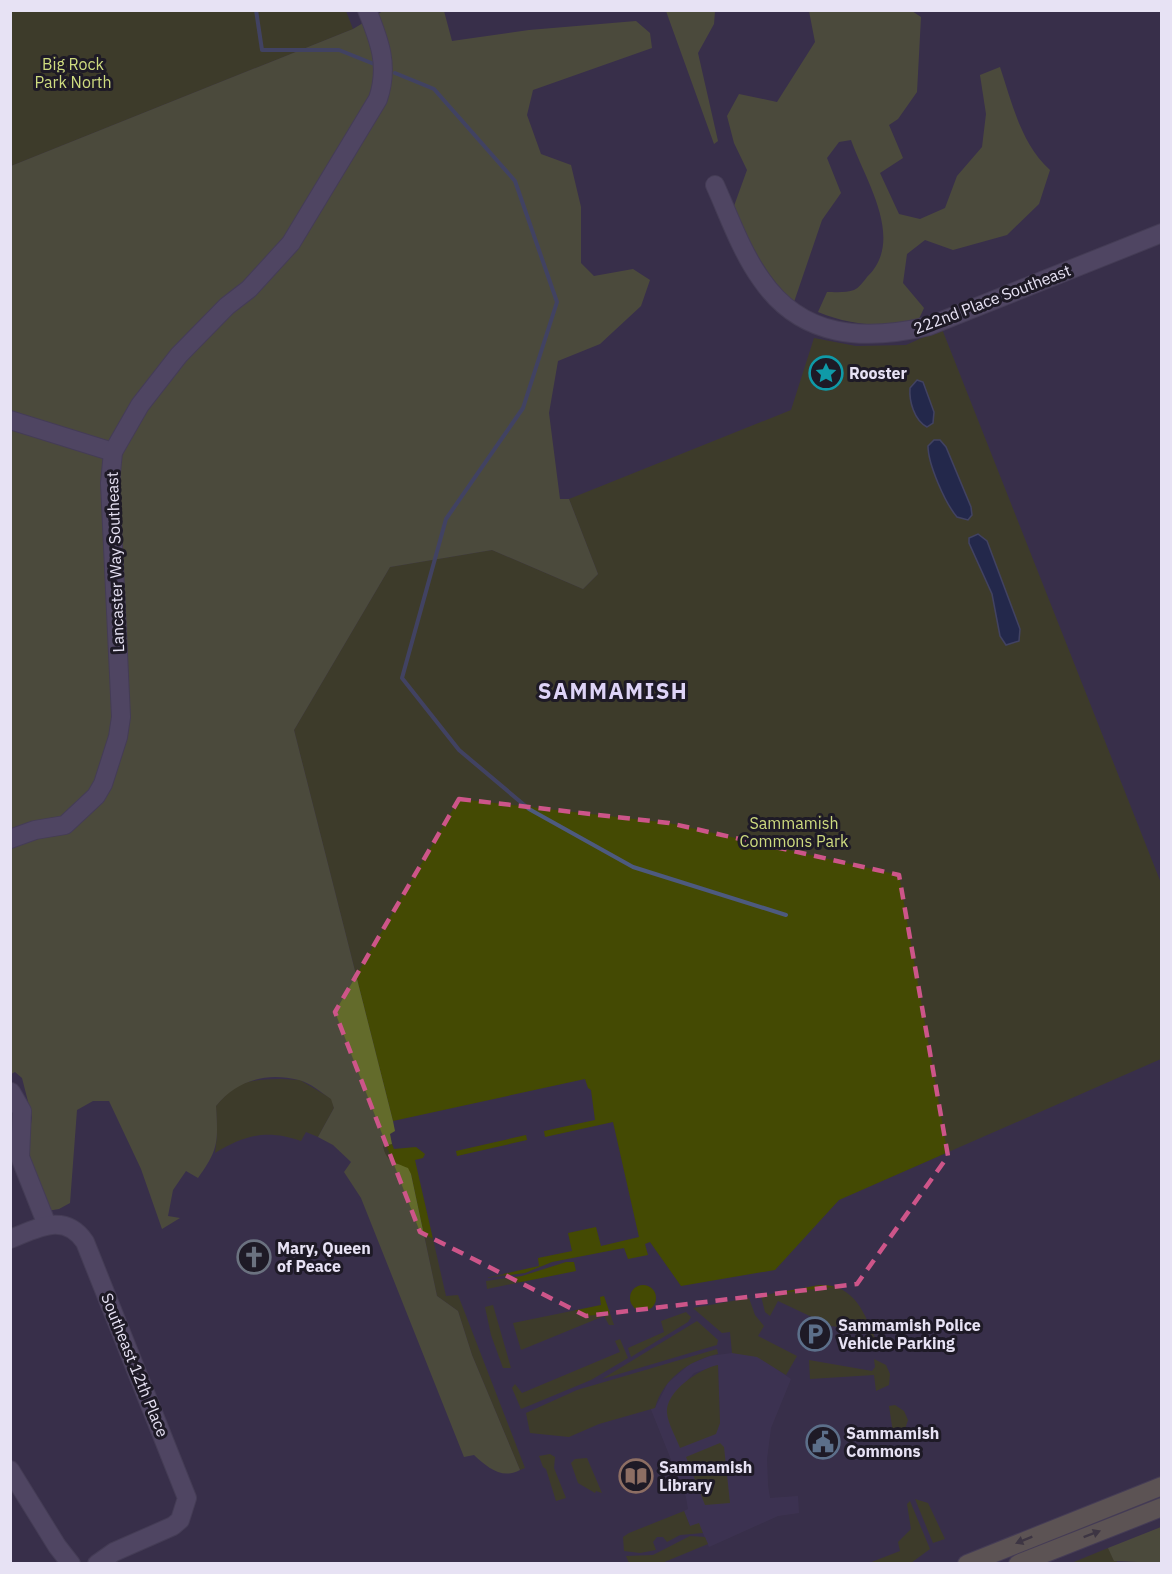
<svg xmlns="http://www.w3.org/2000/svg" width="1172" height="1574" font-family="'IBM Plex Sans',sans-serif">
<rect width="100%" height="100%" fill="#382f4a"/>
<!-- built -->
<path fill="#423759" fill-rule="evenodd" d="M732 1353 757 1356 791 1379 771 1428 767 1459 768 1485 770 1498 798 1496 799 1513 778 1516 709 1547 703 1533 690 1526 684 1511 688 1509 686 1497 650 1407 655 1408 668 1383 690 1364 710 1356ZM718 1365 720 1423 715 1434 679 1389 694 1373Z"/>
<!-- green -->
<g fill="#444a03">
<polygon points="11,11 346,11 353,29 11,166"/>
<polygon points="942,329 1161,883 1161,1059 839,1200 775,1270 681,1286 650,1242 645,1244 648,1255 628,1259 624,1248 552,1262 525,1273 485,1278 539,1266 538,1258 572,1251 568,1233 596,1227 601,1246 639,1237 613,1122 545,1137 544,1131 595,1120 591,1090 588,1088 585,1079 393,1121 294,730 390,567 492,550 583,589 598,574 569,499 791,410 814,338 856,346 906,345"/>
<path d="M281 1079 300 1080 332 1099 334 1108 318 1137 306 1132 301 1141C267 1129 245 1135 215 1153L217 1135 216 1106C237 1080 249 1080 281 1079Z"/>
<polygon points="526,1135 527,1140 457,1156 456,1151"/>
<polygon points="392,1144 394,1149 416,1147 425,1154 423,1158 415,1160 446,1296 458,1295 525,1468 520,1470 472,1355 458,1311 437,1296 411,1174 385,1157 383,1146"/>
<polygon points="566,1262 574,1262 576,1271 487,1289 486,1281 522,1276"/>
<circle cx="643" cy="1298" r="13"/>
<path d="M819 1285C855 1284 864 1313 876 1340L875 1345 869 1331 831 1326 778 1301 770 1316 765 1312 761 1296Z"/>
<polygon points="604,1296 614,1325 609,1325 604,1316 521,1350 513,1323 601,1305 600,1297"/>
<polygon points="749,1298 755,1315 764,1326 758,1336 797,1356 786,1375 757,1357 732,1353 730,1332 722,1333 693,1308"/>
<polygon points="493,1305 511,1368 503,1368 491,1335 485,1307"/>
<polygon points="686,1312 691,1317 688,1322 631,1357 628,1348 664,1332 661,1321"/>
<polygon points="697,1321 718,1340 717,1345 602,1379"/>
<polygon points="620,1339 628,1358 591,1380 521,1409 512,1388 515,1384 522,1393 615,1354 620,1352 615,1341"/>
<path d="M717 1349 718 1354C689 1360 663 1379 655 1408L599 1424 569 1437 530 1433 526 1413 577 1390Z"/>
<polygon points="874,1359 886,1365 890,1374 889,1385 876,1391 874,1375 810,1379 809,1360 872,1371 875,1367"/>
<path d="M718 1365 720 1423 716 1434 680 1448C676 1437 668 1424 667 1413 665 1391 701 1368 718 1365Z"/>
<polygon points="895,1405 904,1411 908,1420 903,1435 894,1439 889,1406"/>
<polygon points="720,1443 724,1447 730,1503 705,1505 686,1457"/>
<polygon points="550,1454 555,1457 554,1468 566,1498 556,1501 546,1469 543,1467 539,1456"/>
<polygon points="587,1458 602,1493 596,1491 595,1493 578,1483 571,1463 575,1459"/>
<polygon points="915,1499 928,1503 945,1539 933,1543"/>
<polygon points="910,1501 930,1549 911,1563 869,1563 900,1551 898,1542 911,1529 907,1504"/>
<polygon points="684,1511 690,1526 699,1523 703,1533 680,1535 667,1542 663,1537 657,1537 653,1542 656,1550 640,1553 624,1551 623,1537 629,1533"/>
<polygon points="690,1536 705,1537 708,1544 662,1563 629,1563 626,1556 653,1555"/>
<polygon points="1108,1548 1118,1563 1069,1564"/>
</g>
<!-- forest -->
<g fill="#636b2b">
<path d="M383 11H444L452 41 529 30 636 21 650 33 652 48 533 90 527 115 541 154 571 165 581 207V263L594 276 633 269 650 280 641 306 600 344 558 361 549 413 560 499H569L598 574 583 589 492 550 390 567 294 730 393 1121 395 1131 390 1134 392 1144 383 1146C386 1162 394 1162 408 1168L411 1174 437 1296 458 1311 472 1355 520 1470C502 1480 487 1467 474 1455L464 1457 361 1198 344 1172 351 1162 333 1145 318 1137 334 1108 331 1099C322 1093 311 1083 299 1080 266 1072 237 1080 216 1106 218 1141 219 1149 198 1178L186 1171 173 1190 168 1216 180 1218 162 1229 141 1169 109 1101H93L77 1110 70 1203 59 1209 47 1211 26 1157 32 1117 22 1078 15 1072 11 1074V166L353 29Z"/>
<polygon points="666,11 715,11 714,24 698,53 718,141 714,144"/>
<path d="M809 11H912L921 17 917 92 898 119 889 125 903 158 880 173 899 214 920 219 945 208 957 176 982 147 986 114 980 75 1000 67C1012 103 1021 144 1050 170L1039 204 1007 235 953 250 925 240 907 254 903 283 924 308 918 321C879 326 856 327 818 312L827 292C834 292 847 293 854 290 859 288 864 281 867 277 906 240 865 180 851 140L839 142 827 158 841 193 822 220 794 302C765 275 749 242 734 206L747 170 734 143 727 116 739 94 777 102 815 42Z"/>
<polygon points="1161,1527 1161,1563 1114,1561 1108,1548"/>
</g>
<!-- water -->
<g fill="#0b204d" stroke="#4d5a7f" stroke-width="1.5">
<path d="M917 380 923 382 934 412 933 423 927 427C914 420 909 401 910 388Z"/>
<path d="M934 440H940L946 447 971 507 972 515 968 520 957 517C945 503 928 464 928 446Z"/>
<polygon points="978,534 987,541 1020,629 1019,641 1006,645 1000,636 992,594 969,543 969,538"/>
</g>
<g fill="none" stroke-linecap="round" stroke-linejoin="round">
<!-- stream -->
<g stroke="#4d5a7f" stroke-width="4">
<polyline points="256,10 262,50 339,50 374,64"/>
<polyline points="395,73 434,89 515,181 557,302 523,408 446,519 402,678 459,750 529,809 633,867 786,915"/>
</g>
<!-- minor casing -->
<g stroke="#544c63" stroke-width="20">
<g id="minor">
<path d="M715 185C729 216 741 251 761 279 802 339 865 341 929 326L1162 233"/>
<polyline points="10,420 113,452"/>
<path d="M10 839 35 830 65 825 96 796 103 784 118 737 121 717 110 483 113 452 140 405 179 355 227 306 249 289 291 243 378 99C389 66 380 42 367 10"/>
<polyline points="11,1092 22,1111 20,1157 47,1225"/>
<path d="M10 1239C38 1228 65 1212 85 1242L187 1498 180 1520 173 1526 114 1552 97 1564"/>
<polyline points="10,1470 57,1546 71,1564"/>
</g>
</g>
<!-- major casing -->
<g stroke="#544c63" stroke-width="20">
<g id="major">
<polyline points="967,1564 1162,1486"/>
<polyline points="1018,1564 1162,1507"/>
</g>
</g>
<!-- minor -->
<use href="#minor" stroke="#6a617f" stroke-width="18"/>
<!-- major -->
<use href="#major" stroke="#887f5f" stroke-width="18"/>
</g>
<!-- one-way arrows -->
<defs><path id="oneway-solid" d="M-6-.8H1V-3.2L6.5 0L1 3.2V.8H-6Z" transform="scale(1.5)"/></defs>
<g fill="#433d3a">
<use href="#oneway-solid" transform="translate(1092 1534) rotate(-21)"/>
<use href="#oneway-solid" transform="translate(1024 1540) rotate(158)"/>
</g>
<!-- marked area -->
<path d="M0 0H1172V1574H0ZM459 799 669 823 899 875 948 1156 857 1284 586 1316 420 1232 335 1012Z" fill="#382f4a" fill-opacity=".55" fill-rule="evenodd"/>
<path fill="none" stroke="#cd5589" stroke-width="4.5" stroke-dasharray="12 8" stroke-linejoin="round" d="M459 799 669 823 899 875 948 1156 857 1284 586 1316 420 1232 335 1012Z"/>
<!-- icons -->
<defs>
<g id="sight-ring" transform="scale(1.725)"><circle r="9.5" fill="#1e1a26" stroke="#0f9aa8" stroke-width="1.5"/><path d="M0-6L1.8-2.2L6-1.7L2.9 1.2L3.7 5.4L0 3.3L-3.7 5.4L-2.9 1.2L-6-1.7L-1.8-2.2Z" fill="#0f9aa8"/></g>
<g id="church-ring" transform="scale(1.725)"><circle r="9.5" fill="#1e1a26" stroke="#6b7280" stroke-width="1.5"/><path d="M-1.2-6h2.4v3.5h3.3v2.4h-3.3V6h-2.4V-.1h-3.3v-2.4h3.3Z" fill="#6b7280"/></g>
<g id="parking-ring" transform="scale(1.725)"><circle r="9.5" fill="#1e1a26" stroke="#5c6f8a" stroke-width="1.5"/><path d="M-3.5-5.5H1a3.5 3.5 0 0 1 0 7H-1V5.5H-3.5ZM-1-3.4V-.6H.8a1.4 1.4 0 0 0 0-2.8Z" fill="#5c6f8a"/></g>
<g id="civic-ring" transform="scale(1.725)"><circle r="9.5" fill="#1e1a26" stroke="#5c6f8a" stroke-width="1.5"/><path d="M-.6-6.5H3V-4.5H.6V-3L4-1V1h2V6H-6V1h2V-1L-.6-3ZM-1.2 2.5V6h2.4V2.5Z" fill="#5c6f8a"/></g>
<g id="library-ring" transform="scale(1.725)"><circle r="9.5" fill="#1e1a26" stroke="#8d6e63" stroke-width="1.5"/><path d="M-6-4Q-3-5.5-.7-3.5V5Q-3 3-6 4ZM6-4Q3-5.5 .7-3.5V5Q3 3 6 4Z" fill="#8d6e63"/></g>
</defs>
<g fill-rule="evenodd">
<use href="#sight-ring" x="826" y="373"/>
<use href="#church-ring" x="254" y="1257"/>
<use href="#parking-ring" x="815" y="1334"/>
<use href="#civic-ring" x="823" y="1442"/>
<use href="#library-ring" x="636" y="1476"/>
</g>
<g text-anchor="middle" stroke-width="6" stroke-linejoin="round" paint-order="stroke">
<!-- park labels -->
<g font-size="16" fill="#cedb7f" stroke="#1e1a26">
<text x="73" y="70">Big Rock<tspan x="73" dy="18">Park North</tspan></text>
<text x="794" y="829">Sammamish<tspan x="794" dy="18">Commons Park</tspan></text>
</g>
<!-- street labels -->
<g font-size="16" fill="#e7e2f4" stroke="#1e1a26">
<text transform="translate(992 299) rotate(-21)" y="6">222nd Place Southeast</text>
<text transform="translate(115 562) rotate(-92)" y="6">Lancaster Way Southeast</text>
<text transform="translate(135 1365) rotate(68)" y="6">Southeast 12th Place</text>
</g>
<!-- poi labels -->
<g font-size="16" font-weight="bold" fill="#e7e2f4" stroke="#1e1a26" text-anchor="start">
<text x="849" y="379">Rooster</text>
<text x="277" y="1254">Mary, Queen<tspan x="277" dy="18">of Peace</tspan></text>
<text x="838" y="1331">Sammamish Police<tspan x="838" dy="18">Vehicle Parking</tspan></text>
<text x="846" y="1439">Sammamish<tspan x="846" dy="18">Commons</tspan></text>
<text x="659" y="1473">Sammamish<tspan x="659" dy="18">Library</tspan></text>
</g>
<!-- district labels -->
<g font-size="22" font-weight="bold" letter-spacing="1.5" fill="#ded4f7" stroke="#1e1a26">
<text x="613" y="699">SAMMAMISH</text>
</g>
</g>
<!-- border -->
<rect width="1172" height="1574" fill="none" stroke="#e7e2f4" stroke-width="24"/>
</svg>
